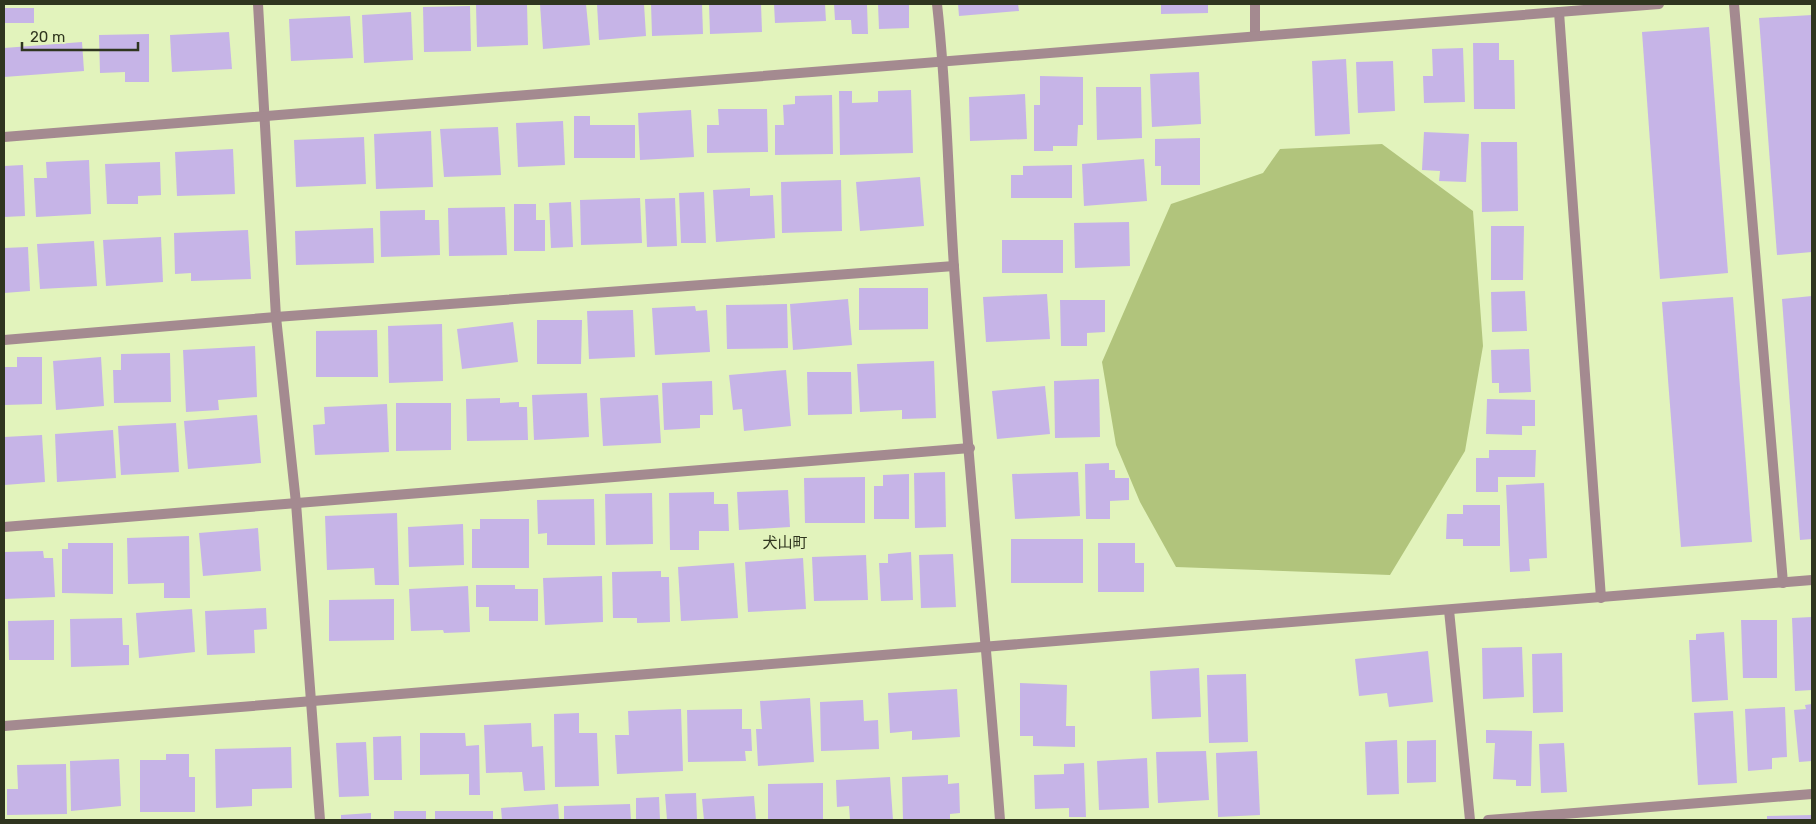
<svg xmlns="http://www.w3.org/2000/svg" width="1816" height="824" font-family="Rubik,'Noto Sans JP',sans-serif">
<rect width="100%" height="100%" fill="#e2f3bc"/>
<!-- green -->
<polygon fill="#b1c47c" points="1382,144 1473,211 1483,346 1465,451 1390,575 1176,567 1140,502 1116,445 1102,362 1171,204 1263,173 1280,149"/>
<!-- building -->
<g fill="#c6b4e7">
<polygon points="476,4 527,4 528,45 477,47"/>
<polygon points="540,4 586,4 590,45 543,49"/>
<polygon points="597,4 644,4 646,36 599,40"/>
<polygon points="651,4 702,4 703,34 652,36"/>
<polygon points="709,4 761,4 762,32 710,34"/>
<polygon points="774,4 825,4 826,21 775,23"/>
<polygon points="834,4 867,4 868,34 852,34 851,20 835,20"/>
<polygon points="878,4 909,4 909,28 879,29"/>
<polygon points="958,4 1018,4 1019,11 959,16"/>
<polygon points="1161,4 1208,4 1208,13 1161,14"/>
<polygon points="470,6 471,51 424,52 423,7"/>
<rect x="4" y="8" width="30" height="15"/>
<polygon points="411,12 413,60 364,63 362,15"/>
<polygon points="1812,15 1812,252 1777,255 1759,18"/>
<polygon points="350,16 353,58 291,61 289,19"/>
<polygon points="1709,27 1728,273 1660,279 1642,32"/>
<polygon points="229,32 232,69 172,72 170,35"/>
<polygon points="149,34 149,82 125,82 125,72 100,73 99,35"/>
<polygon points="82,42 84,71 4,77 4,48"/>
<polygon points="1473,43 1499,43 1499,60 1514,60 1515,109 1474,109"/>
<polygon points="1463,48 1465,102 1424,103 1423,76 1433,76 1432,49"/>
<polygon points="1346,59 1350,134 1315,136 1312,61"/>
<polygon points="1393,61 1395,111 1358,113 1356,62"/>
<polygon points="1199,72 1201,124 1152,127 1150,74"/>
<polygon points="1040,76 1083,77 1083,125 1078,125 1077,146 1053,146 1053,151 1034,151 1034,105 1040,105"/>
<polygon points="1096,87 1141,87 1142,138 1097,140"/>
<polygon points="911,90 913,153 840,155 839,91 852,91 852,103 878,102 878,91"/>
<polygon points="1025,94 1027,139 970,141 969,97"/>
<polygon points="832,95 833,154 775,155 775,125 784,125 783,105 795,104 795,96"/>
<polygon points="718,109 767,109 768,152 707,153 707,125 719,125"/>
<polygon points="691,110 694,157 640,160 638,113"/>
<polygon points="574,116 590,116 590,125 635,125 635,158 574,158"/>
<polygon points="563,121 565,165 518,167 516,123"/>
<polygon points="498,127 501,175 444,177 440,129"/>
<polygon points="431,131 433,187 376,189 374,134"/>
<polygon points="1424,132 1469,134 1466,182 1439,181 1440,171 1422,170"/>
<polygon points="364,137 366,184 296,187 294,140"/>
<polygon points="1200,138 1200,185 1161,185 1161,166 1155,166 1155,139"/>
<polygon points="1481,142 1517,142 1518,211 1482,212"/>
<polygon points="233,149 235,194 177,196 175,152"/>
<polygon points="1144,159 1147,201 1084,206 1082,164"/>
<polygon points="89,160 91,214 36,217 34,178 47,178 46,162"/>
<polygon points="160,162 161,195 138,196 138,204 107,204 105,164"/>
<polygon points="23,165 25,216 4,217 4,166"/>
<polygon points="1072,165 1072,198 1011,198 1011,175 1023,175 1023,166"/>
<polygon points="920,177 924,226 860,231 856,182"/>
<polygon points="841,180 842,231 782,233 781,182"/>
<polygon points="750,188 750,196 773,195 775,238 716,242 713,190"/>
<polygon points="704,192 706,243 681,243 679,193"/>
<polygon points="640,198 642,243 581,245 580,200"/>
<polygon points="675,198 677,246 647,247 645,199"/>
<polygon points="571,202 573,247 551,248 549,203"/>
<polygon points="514,204 536,204 536,220 545,220 545,251 514,251"/>
<polygon points="505,207 507,255 449,256 448,208"/>
<polygon points="425,210 425,220 439,220 440,255 381,257 380,211"/>
<polygon points="1129,222 1130,266 1075,268 1074,223"/>
<polygon points="1491,226 1524,226 1523,280 1491,280"/>
<polygon points="373,228 374,263 296,265 295,231"/>
<polygon points="248,230 251,279 191,281 191,273 175,274 174,233"/>
<polygon points="161,237 163,282 106,286 103,240"/>
<rect x="1002" y="240" width="61" height="33"/>
<polygon points="94,241 97,286 40,289 37,244"/>
<polygon points="28,247 30,291 4,293 4,248"/>
<polygon points="859,288 928,288 928,329 859,330"/>
<polygon points="1525,291 1527,331 1492,332 1491,292"/>
<polygon points="1047,294 1050,339 986,342 983,297"/>
<polygon points="1812,296 1812,539 1800,540 1782,299"/>
<polygon points="1733,297 1752,542 1681,547 1662,302"/>
<polygon points="848,299 852,345 793,350 790,304"/>
<polygon points="1060,300 1105,300 1105,332 1087,333 1087,346 1061,346"/>
<polygon points="787,304 788,348 727,349 726,305"/>
<polygon points="695,306 696,311 707,310 710,352 655,355 652,308"/>
<polygon points="633,310 635,357 589,359 587,311"/>
<polygon points="537,320 582,320 581,364 537,364"/>
<polygon points="513,322 518,362 462,369 457,329"/>
<polygon points="442,324 443,381 389,383 388,326"/>
<polygon points="377,330 378,377 316,377 316,331"/>
<polygon points="255,346 257,397 218,400 219,410 186,412 183,350"/>
<polygon points="1529,349 1531,392 1499,393 1499,383 1492,383 1491,350"/>
<polygon points="170,353 171,402 114,403 113,370 121,370 121,354"/>
<polygon points="17,357 42,357 42,404 4,405 4,367 17,367"/>
<polygon points="101,357 104,406 56,410 53,361"/>
<polygon points="934,361 936,418 902,419 902,410 860,412 857,364"/>
<polygon points="786,370 791,426 744,431 742,409 733,410 729,375"/>
<polygon points="807,372 851,372 852,414 808,415"/>
<polygon points="1099,379 1100,437 1055,438 1054,381"/>
<polygon points="712,381 713,415 700,415 700,428 664,430 662,383"/>
<polygon points="1045,386 1050,434 997,439 992,391"/>
<polygon points="587,393 589,437 534,440 532,395"/>
<polygon points="658,395 661,443 603,446 600,398"/>
<polygon points="500,398 500,403 519,402 519,407 527,407 528,440 467,441 466,399"/>
<polygon points="1487,399 1535,400 1535,426 1522,426 1522,435 1486,434"/>
<polygon points="396,403 451,403 451,450 396,451"/>
<polygon points="387,404 389,452 315,455 313,425 325,424 324,407"/>
<polygon points="257,415 261,463 188,469 184,421"/>
<polygon points="176,423 179,472 121,475 118,426"/>
<polygon points="113,430 116,478 57,482 55,434"/>
<polygon points="42,435 45,482 4,485 4,437"/>
<polygon points="1489,450 1536,450 1535,477 1498,477 1498,492 1476,492 1476,458 1489,458"/>
<polygon points="1109,463 1109,470 1115,470 1115,478 1129,478 1129,500 1110,501 1110,519 1086,519 1085,464"/>
<polygon points="945,472 946,527 915,528 914,473"/>
<polygon points="1078,472 1080,516 1015,519 1012,474"/>
<polygon points="909,474 909,519 874,519 874,486 883,486 883,475"/>
<polygon points="865,477 865,523 805,523 804,478"/>
<polygon points="1544,483 1547,558 1529,559 1530,571 1510,572 1506,485"/>
<polygon points="788,490 790,527 739,530 737,492"/>
<polygon points="714,492 714,504 728,504 729,531 699,531 699,550 670,550 669,493"/>
<polygon points="652,493 653,544 606,545 605,494"/>
<polygon points="594,499 595,545 547,545 547,533 538,534 537,500"/>
<polygon points="1463,505 1500,505 1500,546 1463,546 1463,539 1446,539 1447,514 1463,514"/>
<polygon points="397,513 399,585 375,585 374,568 327,570 325,516"/>
<polygon points="480,519 529,519 529,568 472,568 472,529 480,529"/>
<polygon points="463,524 464,565 409,567 408,527"/>
<polygon points="258,528 261,571 203,576 199,533"/>
<polygon points="189,536 190,598 164,598 164,583 128,584 127,538"/>
<rect x="1011" y="539" width="72" height="44"/>
<polygon points="68,543 113,543 113,594 62,593 62,549 68,549"/>
<polygon points="1098,543 1135,543 1135,563 1144,563 1144,592 1098,592"/>
<polygon points="43,551 44,558 53,558 55,597 4,599 4,552"/>
<polygon points="911,552 913,600 881,601 879,563 888,563 888,554"/>
<polygon points="953,554 956,607 921,608 919,555"/>
<polygon points="866,555 868,600 814,601 812,557"/>
<polygon points="803,558 806,609 748,612 745,562"/>
<polygon points="734,563 738,618 681,621 678,567"/>
<polygon points="661,571 661,577 669,577 670,622 637,623 637,618 613,618 612,572"/>
<polygon points="602,576 603,622 545,625 543,578"/>
<polygon points="476,585 515,585 515,589 538,589 538,621 489,621 489,607 476,607"/>
<polygon points="468,586 470,632 444,633 443,630 411,631 409,589"/>
<polygon points="394,599 394,640 329,641 329,600"/>
<polygon points="266,608 267,629 254,630 255,653 207,655 205,611"/>
<polygon points="192,609 195,652 139,658 136,613"/>
<polygon points="1812,617 1812,690 1795,691 1792,618"/>
<polygon points="122,618 123,645 129,645 129,665 71,667 70,619"/>
<polygon points="54,620 54,660 9,660 8,621"/>
<polygon points="1741,620 1777,620 1777,678 1743,678"/>
<polygon points="1724,632 1728,700 1692,702 1689,640 1696,640 1696,634"/>
<polygon points="1522,647 1524,697 1483,699 1482,648"/>
<polygon points="1428,651 1433,702 1389,707 1387,693 1359,696 1355,659"/>
<polygon points="1562,653 1563,712 1533,713 1532,654"/>
<polygon points="1199,668 1201,717 1152,719 1150,671"/>
<polygon points="1246,674 1248,742 1209,743 1207,675"/>
<polygon points="1020,683 1067,685 1066,726 1075,726 1075,747 1033,746 1033,736 1020,736"/>
<polygon points="957,689 960,737 912,740 912,731 890,733 888,693"/>
<polygon points="810,698 814,762 758,766 756,729 762,729 760,701"/>
<polygon points="863,700 864,721 878,720 879,749 821,751 820,702"/>
<polygon points="1812,704 1812,761 1799,762 1794,710 1806,709 1805,705"/>
<polygon points="1785,707 1787,757 1772,758 1772,769 1748,771 1745,709"/>
<polygon points="681,709 683,771 617,774 615,735 629,735 628,711"/>
<polygon points="742,709 742,729 751,729 752,751 745,751 746,761 688,762 687,710"/>
<polygon points="1733,711 1737,783 1698,785 1694,713"/>
<polygon points="579,713 579,733 597,733 599,786 555,787 554,714"/>
<polygon points="531,723 532,747 543,746 545,790 524,791 522,772 486,773 484,725"/>
<polygon points="1486,730 1532,731 1531,786 1516,786 1516,780 1493,779 1495,743 1486,743"/>
<polygon points="420,733 465,733 466,746 479,745 480,795 469,795 469,774 420,775"/>
<polygon points="401,736 402,780 374,780 373,737"/>
<polygon points="1397,740 1399,794 1367,795 1365,742"/>
<polygon points="1436,740 1436,782 1407,783 1407,741"/>
<polygon points="366,742 369,796 339,797 336,743"/>
<polygon points="1564,743 1567,792 1541,793 1539,744"/>
<polygon points="291,747 292,788 252,789 252,806 216,808 215,749"/>
<polygon points="1206,751 1209,800 1158,803 1156,752"/>
<polygon points="1257,751 1260,815 1218,817 1216,753"/>
<polygon points="166,754 189,754 189,777 195,777 195,812 140,812 140,760 166,760"/>
<polygon points="1147,758 1149,808 1099,810 1097,761"/>
<polygon points="119,759 121,806 71,811 70,761"/>
<polygon points="1084,763 1086,817 1069,817 1069,808 1035,809 1034,775 1064,774 1064,764"/>
<polygon points="66,764 67,814 7,815 7,789 18,789 17,765"/>
<polygon points="948,775 948,784 959,783 960,813 950,814 950,820 903,820 902,777"/>
<polygon points="890,777 893,820 850,820 849,806 837,807 836,780"/>
<polygon points="823,783 823,820 768,820 768,784"/>
<polygon points="696,793 697,820 667,820 665,794"/>
<polygon points="754,796 756,820 704,820 702,799"/>
<polygon points="659,797 660,820 636,820 636,798"/>
<polygon points="558,804 559,820 502,820 501,808"/>
<polygon points="630,804 631,820 564,820 564,806"/>
<rect x="394" y="811" width="32" height="9"/>
<rect x="435" y="811" width="58" height="9"/>
<polygon points="371,813 371,820 341,820 341,815"/>
<polygon points="1812,815 1812,820 1767,820 1767,816"/>
</g>
<g fill="none" stroke-linecap="round" stroke-linejoin="round">
<!-- service -->
<polyline stroke="#a48a90" stroke-width="10" points="1734,4 1783,583"/>
<!-- minor -->
<g stroke="#a48a90" stroke-width="10">
<polyline points="258,4 276,317 296,503 320,820"/>
<path d="M937 4C947 91 948 179 954 267 967 451 986 636 1000 820"/>
<polyline points="1255,4 1255,36"/>
<polyline points="1559,12 1601,598"/>
<polyline points="4,137 1659,4"/>
<polyline points="4,340 276,317 954,266"/>
<polyline points="4,527 970,448"/>
<polyline points="1449,610 1470,820"/>
<polyline points="4,726 1812,580"/>
<polyline points="1488,820 1812,794"/>
</g>
</g>
<g text-anchor="middle" stroke-width="4" stroke-linejoin="round" paint-order="stroke">
<!-- neighbourhood labels -->
<g font-size="15" fill="#2f351f" stroke="#e2f3bc">
<text x="785" y="548">犬山町</text>
</g>
</g>
<!-- border -->
<rect width="1816" height="824" fill="none" stroke="#2f351f" stroke-width="10"/>
<!-- scale -->
<path d="M22 42v8h116v-8" fill="none" stroke="#2f351f" stroke-width="2.5"/>
<text x="30" y="42" font-size="15" fill="#2f351f" stroke="#e2f3bc" stroke-width="4" paint-order="stroke">20 m</text>
</svg>
